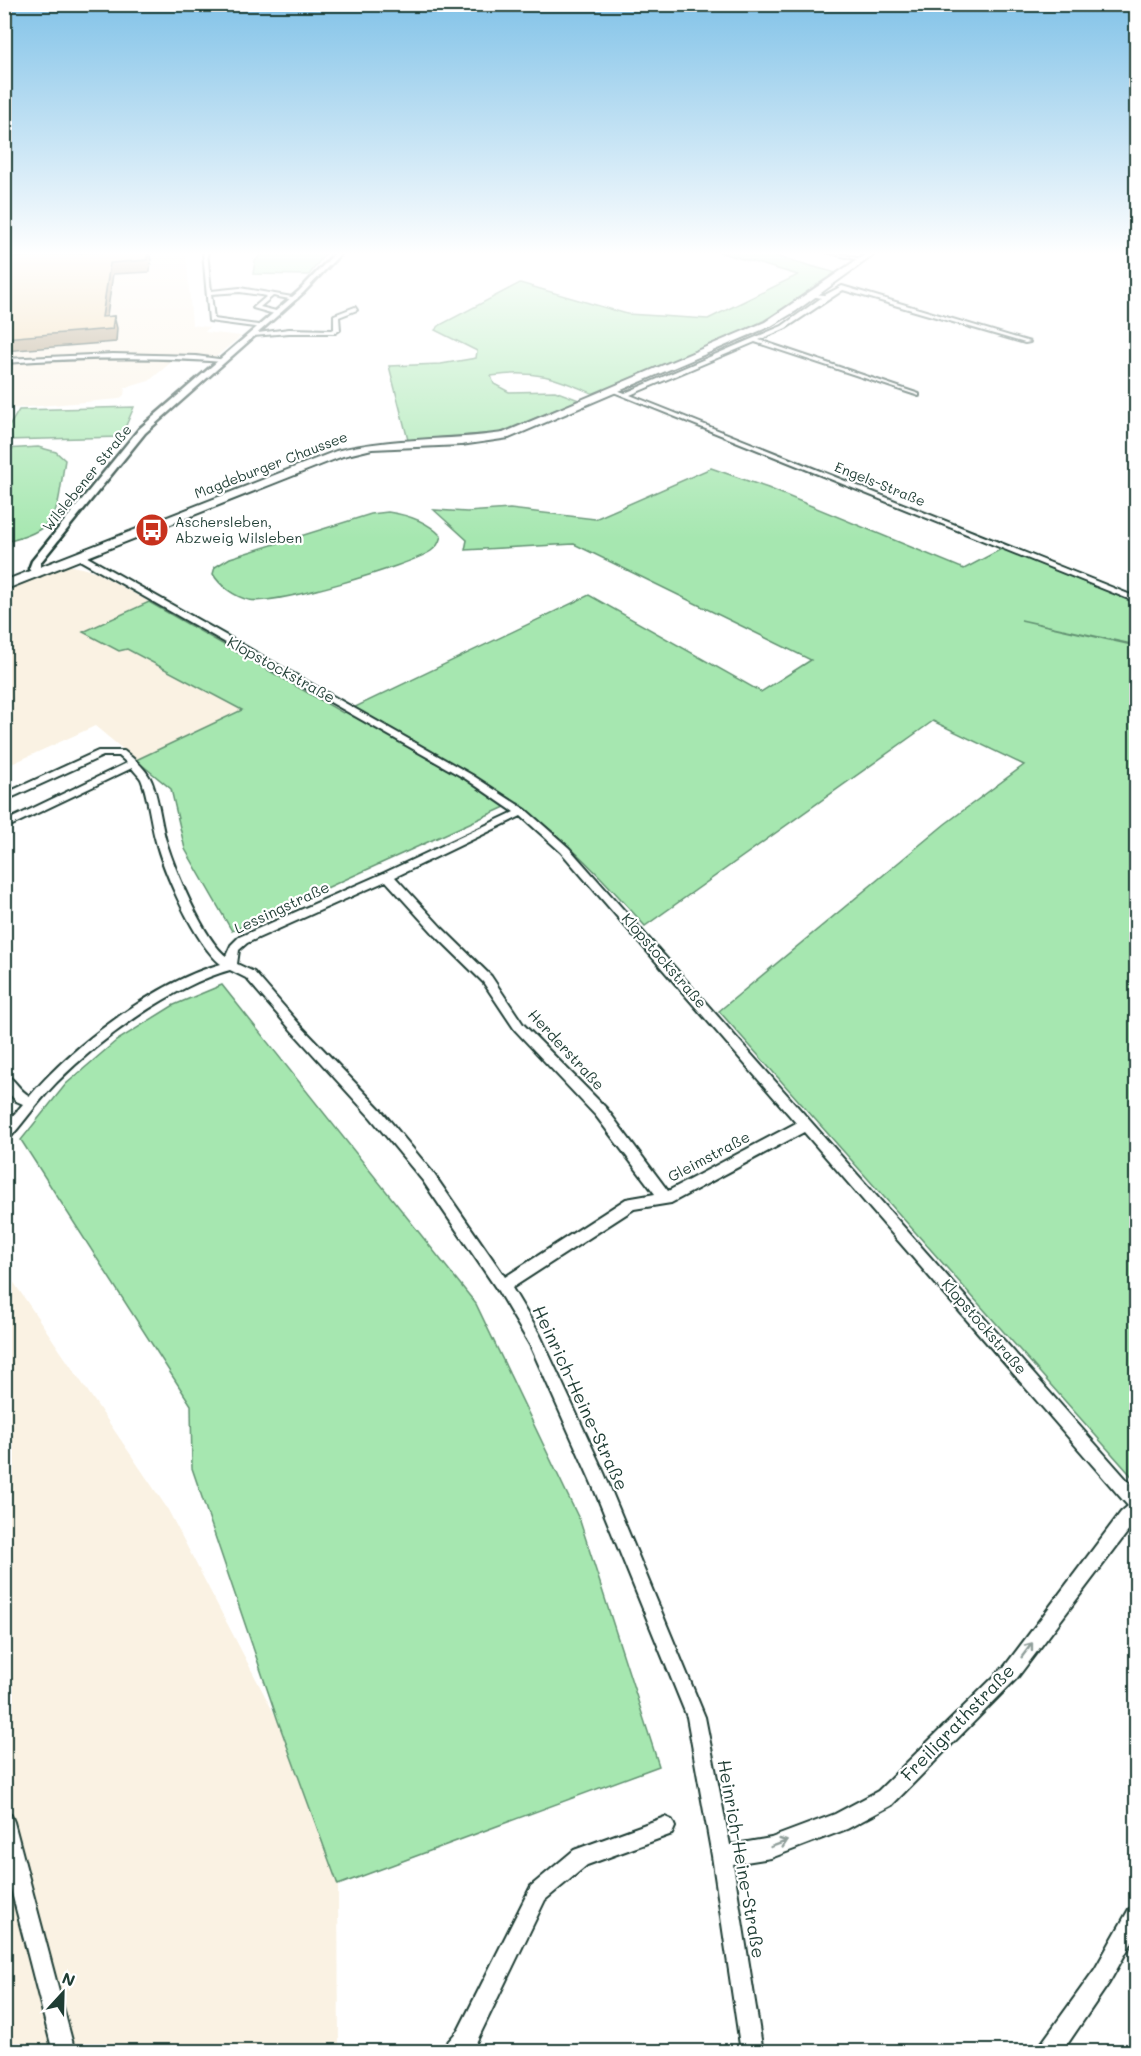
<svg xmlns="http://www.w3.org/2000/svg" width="1141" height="2056" font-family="Mali,sans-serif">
<rect width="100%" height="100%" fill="#fff"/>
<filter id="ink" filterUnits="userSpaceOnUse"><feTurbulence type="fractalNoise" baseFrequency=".0167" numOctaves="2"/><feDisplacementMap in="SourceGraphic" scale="12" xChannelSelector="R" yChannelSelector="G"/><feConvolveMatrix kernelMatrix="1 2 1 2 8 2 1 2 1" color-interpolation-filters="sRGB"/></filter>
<g filter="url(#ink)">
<!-- built -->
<g fill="#faf2e3">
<polygon points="5,251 186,251 192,325 209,327 205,332 241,336 211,361 176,358 149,381 125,388 124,395 119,399 5,409"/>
<polygon points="68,565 94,571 149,602 83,632 119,651 127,649 243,710 136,760 95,726 5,767 4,592"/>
<polygon points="4,1268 167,1508 278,1721 338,1885 339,2051 5,2051"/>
</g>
<!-- green -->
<g fill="#a6e7b0" stroke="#629272" stroke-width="1.5">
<polygon points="264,251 327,251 309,275 253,274 255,261"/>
<path d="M715 251H758L836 273C810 287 789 307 763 321 709 349 651 370 594 394 556 378 535 369 491 376L494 384 509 392 555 391 579 400 499 433 408 440 389 366 441 364 476 358 477 351 435 330 440 325 520 283 627 314 708 319 798 275Z"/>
<polygon points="134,407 121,437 5,440 5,433 19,410"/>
<path d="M38 447 56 452 65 460C56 511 63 529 5 542V449Z"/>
<path d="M711 468 768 488 964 569 1005 547 1136 600V645L1021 620 1136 646V1481L719 1011 945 824 1024 765 933 721 645 926C605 880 567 841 518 803L505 807 232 931 185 849 171 789 136 760 242 710 127 649 119 651 83 632 149 602 343 713 589 595 761 692 811 660 574 544 465 550 467 540 434 510 467 512 510 509 595 519Z"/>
<path d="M388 512C409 515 427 521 441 536 439 543 437 547 431 551 408 566 275 606 249 600 235 597 220 586 213 574L215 567 230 558 371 514Z"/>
<polygon points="222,985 476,1304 580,1521 659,1766 338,1885 278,1721 192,1468 191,1405 21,1140 66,1084 116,1041 174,1005"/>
</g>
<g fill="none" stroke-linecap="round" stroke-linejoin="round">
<!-- minor casing -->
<g stroke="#1f3d34" stroke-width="4">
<g id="minor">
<polygon points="203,251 207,251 211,291 240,288 298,298 295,300 273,296 260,307 280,312 278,315 253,308 267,296 240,292 211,294 214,319 265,326 262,328 209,321"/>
<polygon points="823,251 830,251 864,260 862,261"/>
<polygon points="842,286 1030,342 1025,343 843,290 786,328 759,340 919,394 919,396 755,342 630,395 1136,597 1136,602 611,391 614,389 625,393 782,326 821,298 812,296 812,294 825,295"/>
<polygon points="355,307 357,310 339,317 340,330 335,333 289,333 253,336 250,334 289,329 332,330 334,329 334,315"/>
<path d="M113 354 196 356 226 360 223 362C150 356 78 358 4 363V359Z"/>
<path d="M76 554H82L472 775 526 810 569 848 1136 1490V1521L1017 1678 892 1805 847 1829 771 1858 733 1864 763 2052H741L712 1856 687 1717 592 1484 530 1345 498 1291 423 1181 371 1118 292 1031 246 978 230 970C172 986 99 1040 57 1082 39 1100 25 1121 9 1139L4 1140V1126L23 1104 16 1101 4 1088V1074C15 1078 19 1091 30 1096 72 1046 157 981 221 964 195 944 163 871 155 838 151 823 147 792 141 779 139 776 135 772 132 768L4 829V822L127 763 119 756H103L4 801V794L98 751H124C134 759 144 767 150 778 158 793 161 824 166 841 175 870 203 938 226 956L231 945 239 937 384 873 514 812 466 779 76 558ZM521 816 561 852 796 1123 668 1191 606 1108 523 1024 491 976 441 927 395 877ZM386 881 433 933 483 982 515 1030 596 1116 655 1194 626 1199 505 1277 433 1173 381 1110 300 1025 254 972 237 964 239 950 247 943ZM804 1132 1128 1506 1121 1512 1005 1666 878 1791 835 1814 771 1838 730 1845 705 1717 604 1473 540 1335 512 1288 634 1209 671 1203Z"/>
<polygon points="4,1813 11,1815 14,1822 75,2052 53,2052 4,1862"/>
<polygon points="665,1817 672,1820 675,1827 672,1834 587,1865 545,1900 475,2045 469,2052 443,2052 446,2044 459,2029 531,1886 574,1850"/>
<polygon points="1136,1906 1136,1935 1109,1983 1062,2052 1038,2052 1041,2044 1095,1969 1129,1909"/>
</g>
</g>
<!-- tertiary casing -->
<g stroke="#1f3d34" stroke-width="5">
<polygon id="tertiary" points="337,251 343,251 303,293 145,433 40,563 40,575 34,575 29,569 32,561 139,429 299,291"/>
</g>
<!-- primary casing -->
<g stroke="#1f3d34" stroke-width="4">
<path id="primary" d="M870 251H879L796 311 771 326 509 438 461 445 372 449 343 456 4 590V581L336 451C391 437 447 441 503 433L765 322Z"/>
</g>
<!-- minor -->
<use href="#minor" fill="#fff" fill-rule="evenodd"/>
<!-- tertiary -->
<use href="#tertiary" fill="#fff" fill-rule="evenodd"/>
<!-- primary -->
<use href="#primary" fill="#fff" fill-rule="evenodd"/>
</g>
<!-- shaded-wall -->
<g fill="#a79471" stroke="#1f3d34" stroke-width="1.5">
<polygon points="149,251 151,260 150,272 113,274 105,329 102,317 110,263"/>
<polygon points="114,316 117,328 116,342 4,351 4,338"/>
</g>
<!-- building -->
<polygon fill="#eed3a2" stroke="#1f3d34" stroke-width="1.5" points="109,251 148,251 147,260 110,263 102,317 114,316 112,329 4,338 4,258"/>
<!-- one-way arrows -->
<defs><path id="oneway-shaft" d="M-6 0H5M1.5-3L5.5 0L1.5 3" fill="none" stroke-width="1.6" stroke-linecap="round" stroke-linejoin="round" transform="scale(1.5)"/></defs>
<g stroke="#8f9e9a">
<use href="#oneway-shaft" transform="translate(1027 1650) rotate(-53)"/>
<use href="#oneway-shaft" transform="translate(779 1844) rotate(-20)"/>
</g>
</g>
<!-- sky -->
<linearGradient id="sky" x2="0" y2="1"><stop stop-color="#83c3e8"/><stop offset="0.47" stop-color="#fff"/><stop offset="1" stop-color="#fff" stop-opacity="0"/></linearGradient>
<rect width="1141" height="539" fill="url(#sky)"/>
<!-- icons -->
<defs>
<g id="bus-disc" transform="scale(1.725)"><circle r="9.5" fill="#c8321e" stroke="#fff"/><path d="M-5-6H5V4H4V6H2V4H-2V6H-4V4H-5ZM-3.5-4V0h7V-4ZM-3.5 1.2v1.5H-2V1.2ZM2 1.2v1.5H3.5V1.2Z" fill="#fff"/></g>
</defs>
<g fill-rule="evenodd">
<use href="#bus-disc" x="152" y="530"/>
</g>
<g text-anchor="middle" stroke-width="4.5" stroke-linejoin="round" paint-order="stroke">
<!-- far-street labels -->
<g font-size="14" fill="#1f3d34" stroke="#fff">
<text transform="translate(271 465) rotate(-21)" y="5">Magdeburger Chaussee</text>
<text transform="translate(87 478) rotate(-51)" y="5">Wilslebener Straße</text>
<text transform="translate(880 484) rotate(22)" y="5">Engels-Straße</text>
</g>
<!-- far-poi labels -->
<g font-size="14" fill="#1f3d34" stroke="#fff" text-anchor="start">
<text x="175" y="527">Aschersleben,<tspan x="175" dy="16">Abzweig Wilsleben</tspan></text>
</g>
<!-- street labels -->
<g font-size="15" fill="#1f3d34" stroke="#fff">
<text transform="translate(281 670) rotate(29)" y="5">Klopstockstraße</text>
<text transform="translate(282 908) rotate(-25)" y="5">Lessingstraße</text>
<text transform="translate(664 961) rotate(49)" y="5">Klopstockstraße</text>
<text transform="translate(566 1050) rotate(47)" y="5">Herderstraße</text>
<text transform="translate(709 1157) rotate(-28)" y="5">Gleimstraße</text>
<text transform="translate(984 1327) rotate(49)" y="5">Klopstockstraße</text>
</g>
<!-- near-street labels -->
<g font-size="18" fill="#1f3d34" stroke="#fff">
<text transform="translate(580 1398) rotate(65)" y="6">Heinrich-Heine-Straße</text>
<text transform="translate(958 1723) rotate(-46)" y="6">Freiligrathstraße</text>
<text transform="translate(741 1859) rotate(80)" y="6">Heinrich-Heine-Straße</text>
</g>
</g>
<!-- margin -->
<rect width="1141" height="2056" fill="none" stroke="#fff" stroke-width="24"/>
<rect x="12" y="12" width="1117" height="2032" fill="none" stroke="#1f3d34" stroke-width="2" filter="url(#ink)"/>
<!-- north arrow -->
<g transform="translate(63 1993) rotate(22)" stroke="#ffffff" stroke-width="4.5" paint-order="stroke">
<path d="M0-4.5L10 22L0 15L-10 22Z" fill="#1f3d34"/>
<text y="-9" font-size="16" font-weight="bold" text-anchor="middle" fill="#1f3d34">N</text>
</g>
</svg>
